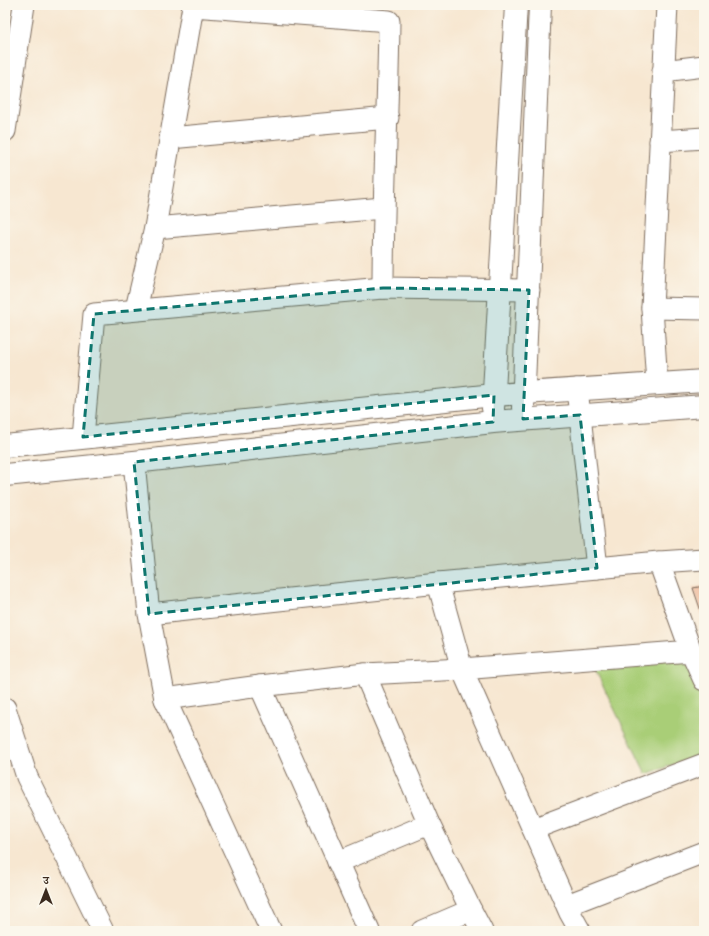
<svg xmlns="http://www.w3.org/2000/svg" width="709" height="936" font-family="Cardo,'Noto Serif Devanagari',serif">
<rect width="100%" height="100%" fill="#fbf7ec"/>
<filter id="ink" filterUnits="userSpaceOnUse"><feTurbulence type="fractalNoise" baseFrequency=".025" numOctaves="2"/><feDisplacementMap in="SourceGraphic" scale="8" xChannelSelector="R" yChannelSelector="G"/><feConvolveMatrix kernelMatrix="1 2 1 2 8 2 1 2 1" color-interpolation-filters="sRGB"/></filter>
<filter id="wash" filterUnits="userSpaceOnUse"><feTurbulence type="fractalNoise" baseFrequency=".012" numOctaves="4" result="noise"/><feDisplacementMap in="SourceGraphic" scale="16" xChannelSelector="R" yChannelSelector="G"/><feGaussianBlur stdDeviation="0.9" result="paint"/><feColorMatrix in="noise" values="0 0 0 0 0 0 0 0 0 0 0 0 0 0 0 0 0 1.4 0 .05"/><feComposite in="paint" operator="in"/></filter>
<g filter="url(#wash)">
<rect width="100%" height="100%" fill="#f7e7d1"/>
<!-- green -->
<polygon fill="#a9ce77" stroke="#727c4a" points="684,657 704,700 704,754 646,774 594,667"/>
<g id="blocks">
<!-- building -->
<polygon fill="#ebb18e" points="704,586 704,620 693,588"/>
</g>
</g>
<g filter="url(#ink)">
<use href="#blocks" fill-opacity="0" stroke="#7d6c5d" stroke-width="1"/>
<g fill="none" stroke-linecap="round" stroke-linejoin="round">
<!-- minor casing -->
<g stroke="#7d6c5d" stroke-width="23">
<g id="minor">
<polyline points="667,5 652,308 704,309"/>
<polyline points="663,71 704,66"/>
<polyline points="5,131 24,5"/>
<polyline points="170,138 388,118"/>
<polyline points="660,141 704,138"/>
<polyline points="155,228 383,208"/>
<polyline points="652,308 657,384"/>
<path d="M136 309 155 228 193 6 389 21C388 110 383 199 383 288"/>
<polyline points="577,389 597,568 659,562"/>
<polyline points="83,437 94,314 383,288 529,290"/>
<polyline points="134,462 149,614 438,583"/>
<polyline points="149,614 165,699"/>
<polyline points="691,651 659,562 704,559"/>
<polyline points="365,674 462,669 438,583 597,568"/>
<polyline points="260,686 365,674 429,824 338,862"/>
<polyline points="5,708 27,777 103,931"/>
<polyline points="429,824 471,910"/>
<polyline points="533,829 704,764"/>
<polyline points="567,905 704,852"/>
<polyline points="271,931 165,699 260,686 369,931"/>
<polyline points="422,931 471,910 482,931"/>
<polyline points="580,931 570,913 462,669 691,651 704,680"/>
</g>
</g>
<!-- tertiary casing -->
<g stroke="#7d6c5d" stroke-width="24">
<g id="tertiary">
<polyline points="523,408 540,5"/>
<polyline points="493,409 516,5"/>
<polyline points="5,446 494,395 704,381"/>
<polyline points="5,475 134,462 493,422 704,406"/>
</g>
</g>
<!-- minor -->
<use href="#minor" stroke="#fff" stroke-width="21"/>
<!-- tertiary -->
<use href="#tertiary" stroke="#fff" stroke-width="22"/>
</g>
</g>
<!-- marked area -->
<path fill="#0f766e" fill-opacity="0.2" stroke="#0f766e" stroke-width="3" stroke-dasharray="8 5" stroke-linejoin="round" d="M383 288 529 290 523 419 580 415 597 568 149 614 134 462 493 422 494 395 83 437 94 314Z"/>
<!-- margin -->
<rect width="709" height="936" fill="none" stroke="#fbf7ec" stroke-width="20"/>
<!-- north arrow -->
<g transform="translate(46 890)" stroke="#fbf7ec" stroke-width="3" paint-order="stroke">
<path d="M0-3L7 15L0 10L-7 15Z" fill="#3b2a1e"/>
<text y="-6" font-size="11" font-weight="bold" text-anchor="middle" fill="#3b2a1e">उ</text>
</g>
</svg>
